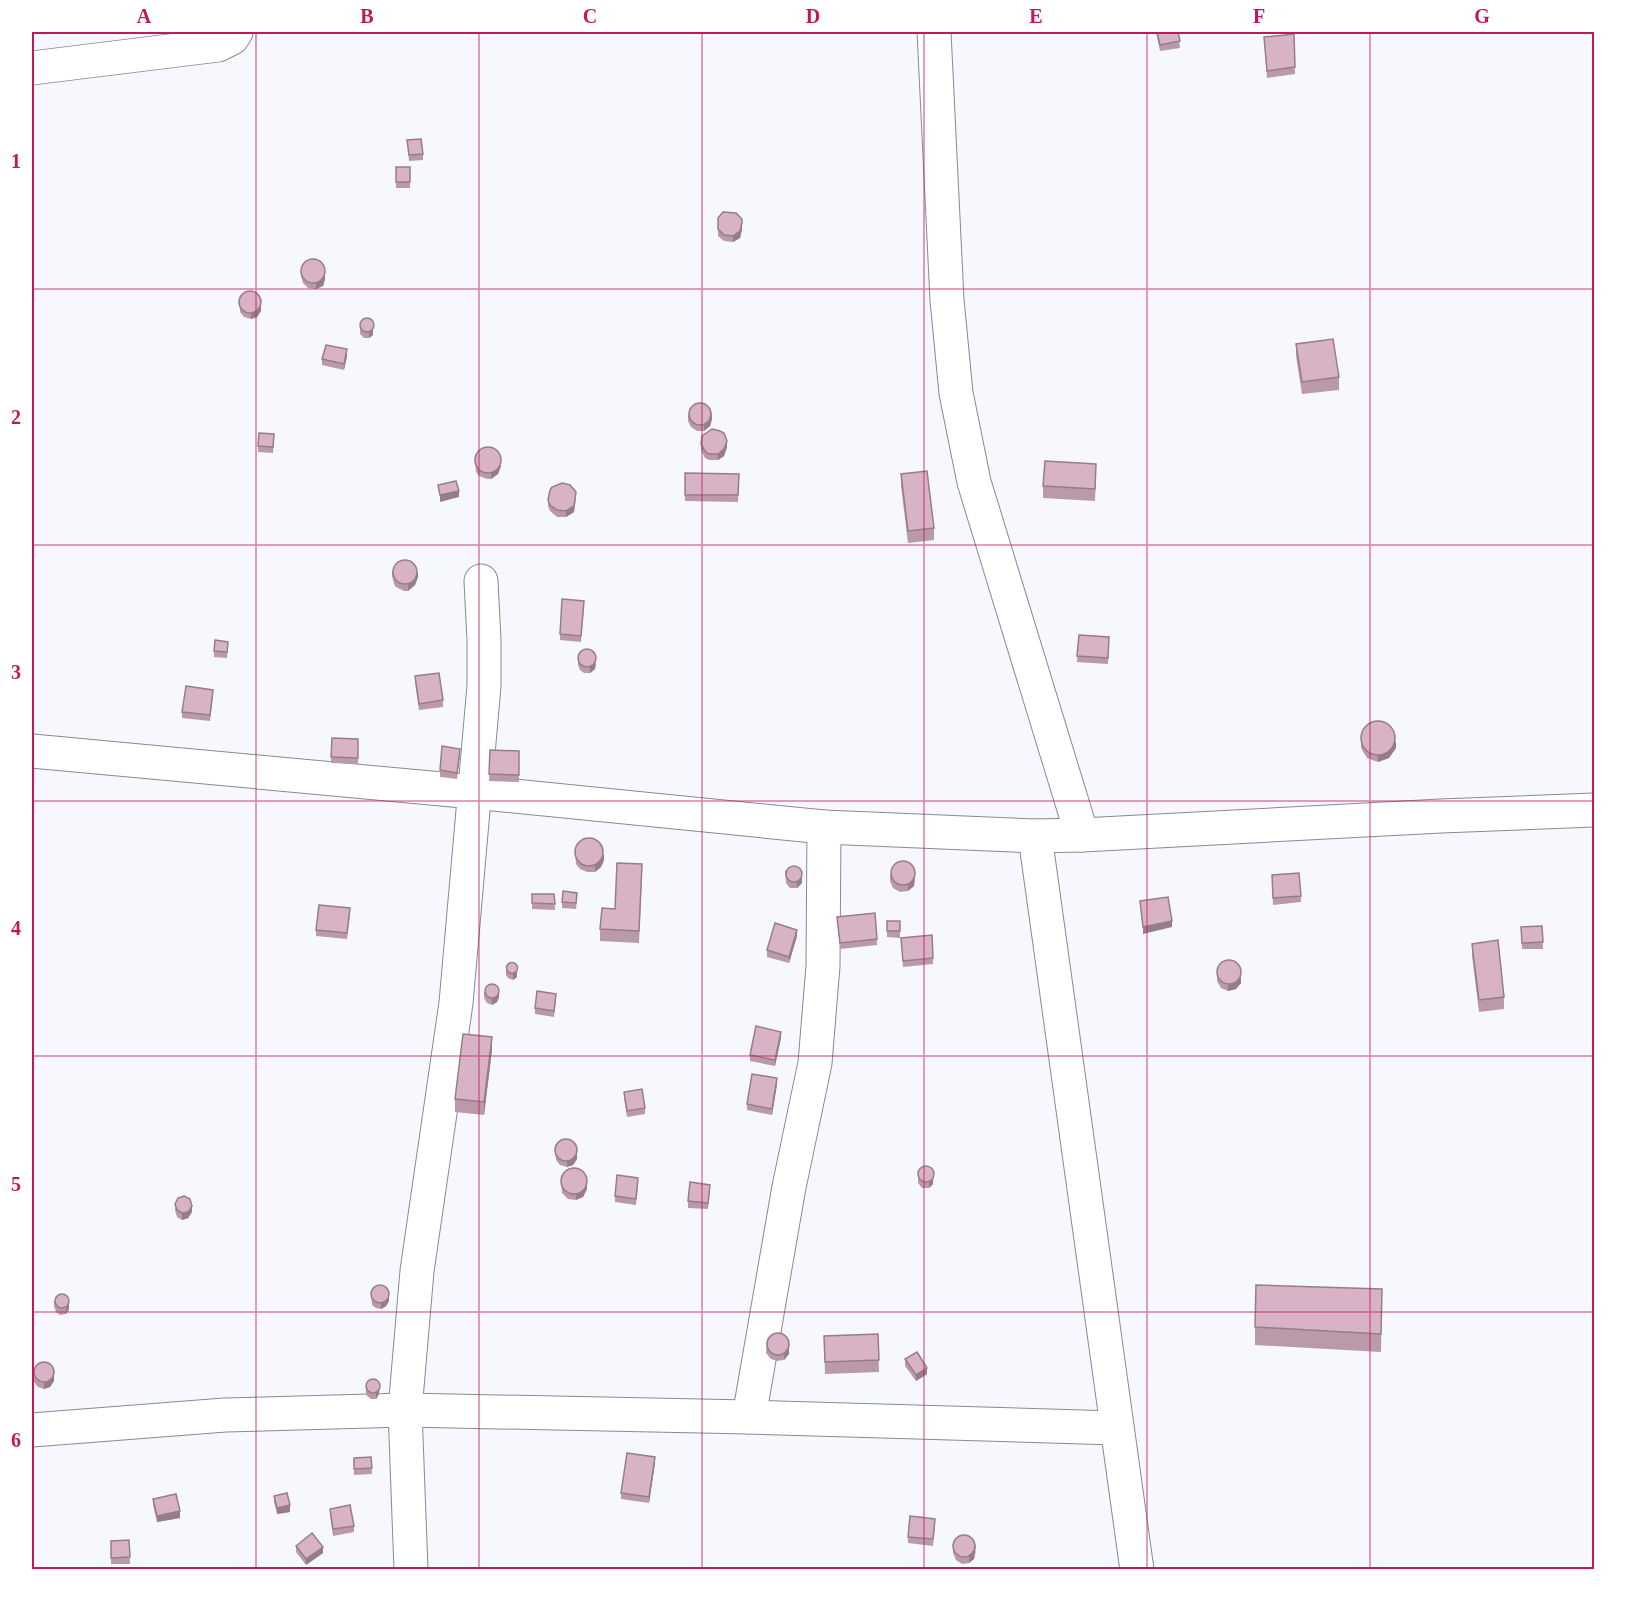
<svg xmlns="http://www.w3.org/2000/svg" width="1626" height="1601" font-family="Georgia,serif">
<rect width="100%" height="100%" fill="#f7f8fe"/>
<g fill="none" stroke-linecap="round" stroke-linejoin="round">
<!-- minor casing -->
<g stroke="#898a91" stroke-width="35">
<g id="minor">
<polyline points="934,32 947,300 956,393 974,482 1082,835"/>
<polyline points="32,68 218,45 232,38 236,32"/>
<polyline points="32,751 474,792 824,827 1035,836 1082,835 1441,816 1594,810"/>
<polyline points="1035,836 1137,1570"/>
<polyline points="749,1417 789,1187 815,1063 823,966 824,827"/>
<polyline points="32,1430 225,1415 405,1410 749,1417 1116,1428"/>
<polyline points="411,1570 405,1410 417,1271 456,1003 484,686 484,640 481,581"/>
</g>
</g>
<!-- minor -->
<use href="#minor" stroke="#fff" stroke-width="33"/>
</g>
<!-- wall -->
<g fill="#ba99a9">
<polygon points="1156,32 1178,32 1180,48 1160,51"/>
<polygon points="1294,34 1295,74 1267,78 1264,37"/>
<polygon points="407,140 423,154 423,160 409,161"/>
<rect x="396" y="167" width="14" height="21"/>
<polygon points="718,218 742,229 740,238 733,242 724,241 718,236"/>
<polygon points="301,270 325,279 323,286 316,289 308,288 303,283 301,276"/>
<polygon points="240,306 261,311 257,317 251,319 244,317 240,312"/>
<polygon points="360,322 373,323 373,335 369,338 364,338 360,334"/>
<polygon points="1296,344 1339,377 1339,390 1302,394 1296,356"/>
<polygon points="347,356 344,370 322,365 322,359"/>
<polygon points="688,415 712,419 710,426 704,431 697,431 691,427 688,421"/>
<polygon points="274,440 273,453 258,452 258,446"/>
<polygon points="701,444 727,447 724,456 718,460 709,460 705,458 701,450"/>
<polygon points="475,458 501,466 498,474 491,479 487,479 479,476 476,472"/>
<polygon points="685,473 739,474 738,502 685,501"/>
<polygon points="901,474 934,528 934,540 908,543 901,486"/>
<polygon points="1096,477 1095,501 1043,498 1043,486"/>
<polygon points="576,499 574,512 566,517 557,517 550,511 548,506 548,500"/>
<polygon points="392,570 418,577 415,585 408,591 404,591 396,587 394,584 392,576"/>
<polygon points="584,607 581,642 560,640 560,634"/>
<polygon points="1079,635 1109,637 1108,664 1077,662"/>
<polygon points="228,648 227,658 214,657 214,651"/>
<polygon points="578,658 596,664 595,669 590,673 584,673 580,670 578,665"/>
<polygon points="415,676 443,700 443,707 419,710 415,682"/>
<polygon points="213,696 210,721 182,718 182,712"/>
<polygon points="1361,737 1396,742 1396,748 1389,758 1378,762 1367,758 1361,748"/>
<polygon points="332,738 358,739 358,764 331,763"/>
<polygon points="490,750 519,751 519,782 489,781"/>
<polygon points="460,755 457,779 440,777 440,770"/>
<polygon points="575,850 604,860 601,867 595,872 587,872 580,869 576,864"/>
<polygon points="785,870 802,883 797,888 790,888 786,883"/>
<polygon points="890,875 915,878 914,886 908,891 900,892 893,888 890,881"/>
<polygon points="1272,875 1301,896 1301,902 1273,905"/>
<polygon points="642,877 639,943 600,941 600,929"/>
<polygon points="532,894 554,894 555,910 532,909"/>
<polygon points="577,900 576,909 562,908 562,902"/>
<polygon points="350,915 347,939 316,936 316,930"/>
<polygon points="837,917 877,939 877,945 840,949"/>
<polygon points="887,921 900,921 900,938 887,937"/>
<polygon points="1542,926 1543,949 1522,949 1521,927"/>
<polygon points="797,936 789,963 767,957 767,950"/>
<polygon points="901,938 933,958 933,964 903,967"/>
<polygon points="1472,944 1504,997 1504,1009 1479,1012 1472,956"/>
<polygon points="1217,967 1241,969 1241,983 1236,989 1228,991 1221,988 1217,981"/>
<polygon points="506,969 517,972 517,977 513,980 508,978 506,975"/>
<polygon points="484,992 499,997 497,1002 492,1005 487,1003 484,998"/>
<polygon points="556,1000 554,1017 535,1014 535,1008"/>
<polygon points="781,1038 775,1066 750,1061 750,1055"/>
<polygon points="492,1050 484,1115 455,1112 455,1099"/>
<polygon points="777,1084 772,1115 747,1110 747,1104"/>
<polygon points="624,1092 645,1108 645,1114 627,1117 624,1098"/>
<polygon points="555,1147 577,1159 573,1165 567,1167 560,1165 556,1160"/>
<polygon points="918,1171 934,1172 933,1184 929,1188 922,1188 918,1183"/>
<polygon points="561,1179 587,1189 583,1197 576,1200 568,1199 562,1193"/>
<polygon points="638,1184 636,1205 615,1202 615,1196"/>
<polygon points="710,1191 708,1209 688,1208 688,1201"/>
<polygon points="175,1204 192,1212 188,1218 182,1220 177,1217 175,1210"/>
<polygon points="1382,1289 1381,1352 1255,1345 1255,1327"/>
<polygon points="371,1293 389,1301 386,1306 381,1309 376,1308 372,1305"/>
<polygon points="54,1300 69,1309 66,1314 60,1315 56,1312 54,1306"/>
<polygon points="878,1334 879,1372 825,1374 824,1336"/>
<polygon points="767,1339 789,1341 789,1354 784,1360 777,1361 771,1359 766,1353"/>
<polygon points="905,1359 927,1374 916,1381 905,1366"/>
<polygon points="33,1376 54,1381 50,1387 44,1389 38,1387 34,1382"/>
<polygon points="366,1383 380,1383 379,1394 376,1399 371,1399 366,1395"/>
<polygon points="371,1457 372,1474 354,1475 354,1458"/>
<polygon points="655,1463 649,1503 621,1499 621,1493"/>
<polygon points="274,1496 290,1512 277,1514 274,1502"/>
<polygon points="153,1499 180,1518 157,1522 153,1505"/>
<polygon points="330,1509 354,1526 354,1532 333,1536 330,1515"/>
<polygon points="935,1525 933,1546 908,1543 908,1537"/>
<polygon points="129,1540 130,1564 111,1564 111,1541"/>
<polygon points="296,1546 323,1553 306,1565 296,1552"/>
<polygon points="953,1547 976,1551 974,1559 969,1563 962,1564 956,1560 953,1553"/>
</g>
<!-- shaded-wall -->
<g fill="#977d8a">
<polygon points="742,223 742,229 740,238 733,242 733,236"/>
<polygon points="325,272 325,279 323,286 316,289 316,283"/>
<polygon points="261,305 261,311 257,317 251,319 251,313"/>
<polygon points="373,328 373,335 369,338 369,332"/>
<polygon points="347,349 347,356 344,370 344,364"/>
<polygon points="712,413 712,419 710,426 704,431 704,424"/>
<polygon points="727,441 727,447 724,456 718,460 718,454"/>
<polygon points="501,460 501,466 498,474 491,479 491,472"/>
<polygon points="459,491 459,497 440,502 440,495"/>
<polygon points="576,492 574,512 566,517 566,511"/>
<polygon points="418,571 418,577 415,585 408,591 408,584"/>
<polygon points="596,657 595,669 590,673 590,666"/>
<polygon points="1396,742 1396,748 1389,758 1378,762 1378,756"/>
<polygon points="604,854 604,860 601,867 595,872 595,865"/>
<polygon points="915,872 914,886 908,891 908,885"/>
<polygon points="802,877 802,883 797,888 797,882"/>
<polygon points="1172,921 1172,927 1143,934 1143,927"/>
<polygon points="797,930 797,936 789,963 789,957"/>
<polygon points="517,966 517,977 513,980 513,973"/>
<polygon points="1241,976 1241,983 1236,989 1228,991 1228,985"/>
<polygon points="499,991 499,997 497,1002 492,1005 492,999"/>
<polygon points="781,1032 781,1038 775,1066 775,1060"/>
<polygon points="492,1037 492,1050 484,1115 484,1102"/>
<polygon points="777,1078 777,1084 772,1115 772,1109"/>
<polygon points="577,1152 577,1159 573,1165 567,1167 567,1161"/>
<polygon points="933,1178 933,1184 929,1188 929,1182"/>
<polygon points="587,1183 587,1189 583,1197 576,1200 576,1194"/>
<polygon points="192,1206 192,1212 188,1218 182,1220 182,1213"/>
<polygon points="389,1295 389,1301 386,1306 381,1309 381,1303"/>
<polygon points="69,1303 69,1309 66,1314 66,1308"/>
<polygon points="789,1348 789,1354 784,1360 784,1354"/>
<polygon points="927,1368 927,1374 916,1381 916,1375"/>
<polygon points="54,1375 54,1381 50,1387 44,1389 44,1383"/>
<polygon points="379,1388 379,1394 376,1399 376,1393"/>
<polygon points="655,1457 655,1463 649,1503 649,1497"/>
<polygon points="290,1505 290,1512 277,1514 277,1508"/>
<polygon points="180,1511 180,1518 157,1522 157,1516"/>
<polygon points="976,1545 974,1559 969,1563 969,1557"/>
<polygon points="323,1547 323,1553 306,1565 306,1559"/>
</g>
<!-- building -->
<g fill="#d8b2c5" stroke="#977d8a" stroke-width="1.5">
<polygon points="1157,32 1178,32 1180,41 1160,45"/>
<polygon points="1294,34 1295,67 1267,71 1264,37"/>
<polygon points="421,139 423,154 409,155 407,140"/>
<rect x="396" y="167" width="14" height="15"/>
<polygon points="723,212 736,213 742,219 742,223 740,231 733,236 724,235 718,229 718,218"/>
<circle cx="313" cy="271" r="12"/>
<circle cx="250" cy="302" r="11"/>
<circle cx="367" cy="325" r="7"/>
<polygon points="1333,339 1339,377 1302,382 1296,344"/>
<polygon points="326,345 347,349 344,364 322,359"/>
<circle cx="700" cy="414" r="11"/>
<polygon points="712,429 720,431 724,433 727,441 724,449 718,454 709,454 705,451 701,444 702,436"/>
<polygon points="259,433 274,434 273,447 258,446"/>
<circle cx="488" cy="460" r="13"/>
<polygon points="1045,461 1096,464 1095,489 1043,486"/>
<polygon points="927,471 934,528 908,531 901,474"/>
<polygon points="685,473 739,474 738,495 685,495"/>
<polygon points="456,481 459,491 440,495 438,485"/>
<polygon points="562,483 570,485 576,492 574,506 566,511 557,510 550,505 548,500 550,490 552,487"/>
<circle cx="405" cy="572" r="12"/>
<polygon points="562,599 584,601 581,636 560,634"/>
<polygon points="1079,635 1109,637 1108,658 1077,656"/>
<polygon points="215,640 228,642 227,652 214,651"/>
<circle cx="587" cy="658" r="9"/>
<polygon points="439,673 443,700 419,704 415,676"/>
<polygon points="186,686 213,690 210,715 182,712"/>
<circle cx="1378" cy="738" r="17"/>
<polygon points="332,738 358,739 358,758 331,757"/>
<polygon points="442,746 460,749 457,773 440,770"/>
<polygon points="490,750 519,751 519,775 489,774"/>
<circle cx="589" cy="852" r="14"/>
<circle cx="903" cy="873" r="12"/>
<polygon points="617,863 642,864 639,931 600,929 602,908 615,909"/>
<circle cx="794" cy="874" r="8"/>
<polygon points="1299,873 1301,896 1273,898 1272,875"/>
<polygon points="563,891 577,893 576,903 562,902"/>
<polygon points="532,894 554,894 555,904 532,903"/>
<polygon points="1168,897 1172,921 1143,927 1140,901"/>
<polygon points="319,905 350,908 347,933 316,930"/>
<polygon points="875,913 877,939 840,943 837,917"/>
<rect x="887" y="921" width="13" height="10"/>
<polygon points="775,923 797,930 789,957 767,950"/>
<polygon points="1542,926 1543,942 1522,943 1521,927"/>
<polygon points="932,935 933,958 903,961 901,938"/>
<polygon points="1498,940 1504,997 1479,1000 1472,944"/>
<circle cx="1229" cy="972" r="12"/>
<circle cx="512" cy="968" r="5.5"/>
<circle cx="492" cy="991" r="7"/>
<polygon points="537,991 556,994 554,1011 535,1008"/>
<polygon points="756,1026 781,1032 775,1060 750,1055"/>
<polygon points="463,1034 492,1037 484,1102 455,1099"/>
<polygon points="752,1074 777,1078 772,1109 747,1104"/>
<polygon points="642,1089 645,1108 627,1111 624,1092"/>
<circle cx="566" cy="1150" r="11"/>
<circle cx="926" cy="1174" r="8"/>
<circle cx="574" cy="1181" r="13"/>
<polygon points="617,1175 638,1178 636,1199 615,1196"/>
<polygon points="690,1182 710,1185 708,1203 688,1201"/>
<polygon points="184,1196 190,1199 192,1206 188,1212 182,1213 177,1210 175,1204 178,1198"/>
<polygon points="1256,1285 1382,1289 1381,1334 1255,1327"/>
<circle cx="380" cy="1294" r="9"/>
<circle cx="62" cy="1301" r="7"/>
<circle cx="778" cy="1344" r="11"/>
<polygon points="878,1334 879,1360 825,1362 824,1336"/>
<polygon points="917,1352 927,1368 916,1375 905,1359"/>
<circle cx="44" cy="1372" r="10"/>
<circle cx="373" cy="1386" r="7"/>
<polygon points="627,1453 655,1457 649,1497 621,1493"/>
<polygon points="371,1457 372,1468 354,1469 354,1458"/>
<polygon points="287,1493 290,1505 277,1508 274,1496"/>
<polygon points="176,1494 180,1511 157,1516 153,1499"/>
<polygon points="350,1505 354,1526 333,1529 330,1509"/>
<polygon points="910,1516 935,1519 933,1539 908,1537"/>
<polygon points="312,1533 323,1547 306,1559 296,1546"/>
<circle cx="964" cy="1546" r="11"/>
<polygon points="129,1540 130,1557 111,1558 111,1541"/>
</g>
<!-- grid -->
<path fill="none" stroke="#c2185b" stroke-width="1.5" stroke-opacity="0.55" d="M256 32V1570M479 32V1570M702 32V1570M924 32V1570M1147 32V1570M1370 32V1570M32 289H1594M32 545H1594M32 801H1594M32 1056H1594M32 1312H1594"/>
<!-- border -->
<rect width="1626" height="1601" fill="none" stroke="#ffffff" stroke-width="66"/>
<rect x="33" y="33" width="1560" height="1535" fill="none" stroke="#c2185b" stroke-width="2"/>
<g font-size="20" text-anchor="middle" font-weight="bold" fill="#c2185b">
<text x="144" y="23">A</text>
<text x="367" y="23">B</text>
<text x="590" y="23">C</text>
<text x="813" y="23">D</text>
<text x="1036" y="23">E</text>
<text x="1259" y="23">F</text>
<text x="1482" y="23">G</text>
<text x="16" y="168">1</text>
<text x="16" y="424">2</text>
<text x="16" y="679">3</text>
<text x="16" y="935">4</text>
<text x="16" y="1191">5</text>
<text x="16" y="1447">6</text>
</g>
</svg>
